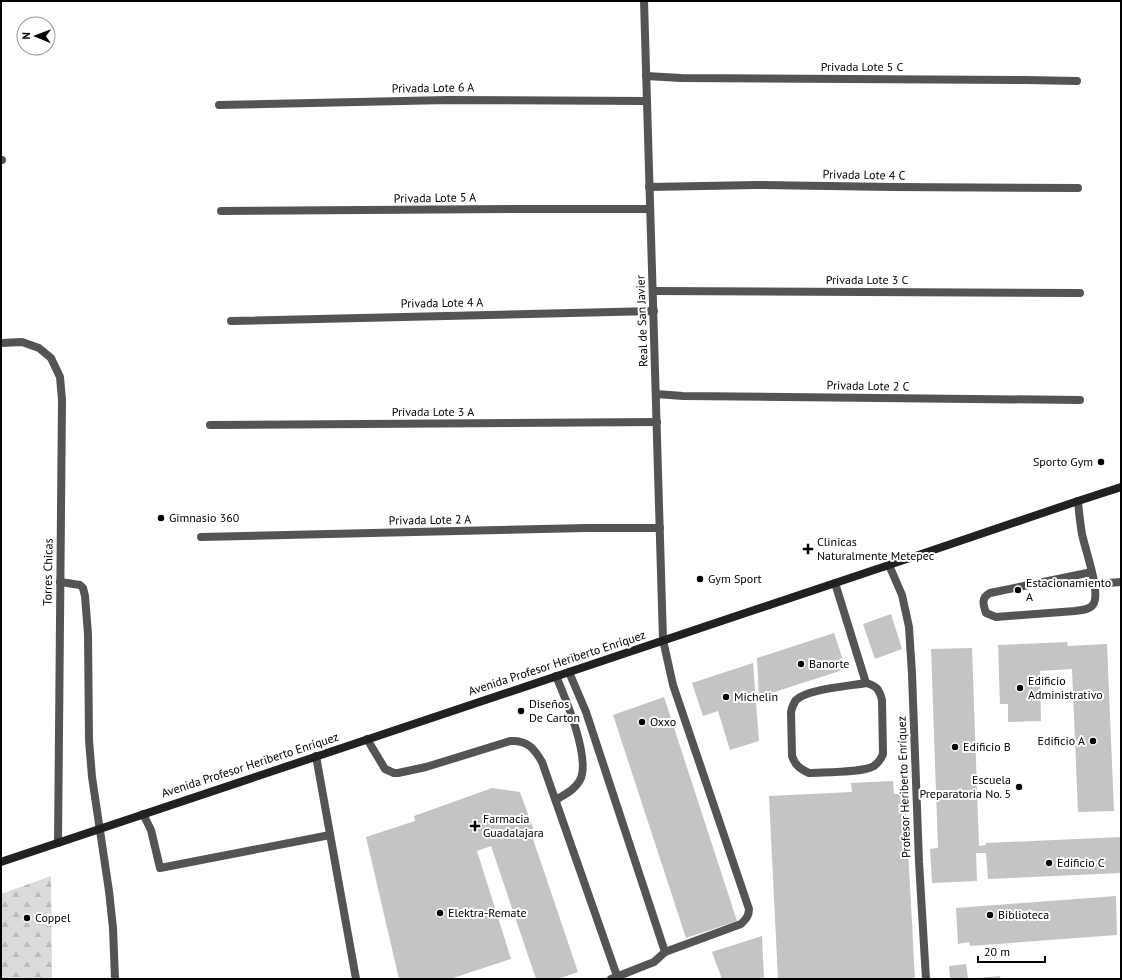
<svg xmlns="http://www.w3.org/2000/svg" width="1122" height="980" font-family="'PT Sans',sans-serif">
<defs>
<pattern id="forest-firs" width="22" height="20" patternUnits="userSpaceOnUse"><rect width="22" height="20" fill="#dbdbdb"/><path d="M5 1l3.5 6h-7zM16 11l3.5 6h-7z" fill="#bababa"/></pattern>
</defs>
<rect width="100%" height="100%" fill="#fff"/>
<!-- forest -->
<polygon fill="url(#forest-firs)" points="51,876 52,979 1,979 1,894"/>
<!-- building -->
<g fill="#c4c4c4">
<polygon points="891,614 902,649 875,659 863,624"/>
<polygon points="834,633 846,669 759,697 757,658"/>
<polygon points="1067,642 1068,646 1107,644 1114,811 1078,812 1072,669 1040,671 1041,721 1008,722 1008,704 1000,704 998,645"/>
<polygon points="972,648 979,846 986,845 986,843 1121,837 1121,873 988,879 986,853 976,853 977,881 932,883 930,849 938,848 931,649"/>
<polygon points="753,663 759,741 730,750 718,711 703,716 692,683"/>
<polygon points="664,697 737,921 686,938 613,715"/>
<polygon points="893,781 894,794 905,794 915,979 778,979 769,796 852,792 851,783"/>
<polygon points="492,788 520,792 534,831 531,833 578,972 558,979 536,979 491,846 477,851 511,959 450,979 399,979 366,837 415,821 414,816"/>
<polygon points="1116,896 1117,935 970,946 969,942 958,944 956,908"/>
<polygon points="762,936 764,979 722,979 712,952"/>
<polygon points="966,964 968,979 950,979 949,966"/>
<polygon points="1000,976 1001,979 976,979 976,978"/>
</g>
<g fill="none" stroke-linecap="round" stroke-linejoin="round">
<!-- service -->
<g stroke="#545454" stroke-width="8">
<path d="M1078 501C1079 512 1080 523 1082 534 1085 549 1100 590 1094 603 1091 610 1081 610 1075 611L996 617 986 613C983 604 981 598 990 593L1092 572"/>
<polyline points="889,565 902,595 909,627 912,674 919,862 926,979"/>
<polyline points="60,582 80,585 83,588 85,596 88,634 89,740 92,777 109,891 113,928 115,979"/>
<polyline points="835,583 866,683"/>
<polyline points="1095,584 1121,582"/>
<polyline points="569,672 586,712 665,952"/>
<path d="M866 683C877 686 879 689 882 700L883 754C881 759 878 763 874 766 862 773 824 772 809 773 800 769 795 765 792 756L791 712C792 707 793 704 796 700 807 689 850 686 866 683Z"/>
<path d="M367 739 385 769 394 773H398L426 767 510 741C527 740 534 748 542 762L617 976"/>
<polyline points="316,756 356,979"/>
<path d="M556 800C565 794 575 790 580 780 591 759 565 697 556 676"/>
<polyline points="143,814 151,830 160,868 330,835"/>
<path d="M611 979 654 962 665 952 741 924C746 919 749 916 749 909L673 685 663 640"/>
</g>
<!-- minor -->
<g stroke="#545454" stroke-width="8">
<path d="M644 1C650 214 657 427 663 640"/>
<polyline points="646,76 681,78 1026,80 1077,81"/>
<polyline points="219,105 448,100 647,101"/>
<polyline points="1,160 2,160"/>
<polyline points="649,187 757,185 893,187 1078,188"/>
<polyline points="221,211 521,209 650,209"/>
<polyline points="653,291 1080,293"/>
<polyline points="231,321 654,311"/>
<polyline points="1,343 22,342 39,348 51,358 60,377 62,400 58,843"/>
<polyline points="656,394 683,396 1080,400"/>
<polyline points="210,425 657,422"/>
<polyline points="201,537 587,528 660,528"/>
</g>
<!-- secondary -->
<polyline stroke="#212121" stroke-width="8" points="1,862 889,565 1078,501 1121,487"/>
</g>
<!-- markers -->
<g fill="#000" stroke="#fff" stroke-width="1.5">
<circle cx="1101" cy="462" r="4"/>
<circle cx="161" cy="518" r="4"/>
<path d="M806 543h4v4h4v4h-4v4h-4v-4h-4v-4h4z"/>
<circle cx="700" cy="579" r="4"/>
<circle cx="1018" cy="590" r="4"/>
<circle cx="801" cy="664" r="4"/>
<circle cx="1020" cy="688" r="4"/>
<circle cx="726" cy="697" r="4"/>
<circle cx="521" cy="711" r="4"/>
<circle cx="642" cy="722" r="4"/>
<circle cx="1093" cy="741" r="4"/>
<circle cx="955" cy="747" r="4"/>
<circle cx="1019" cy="787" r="4"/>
<path d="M473 820h4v4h4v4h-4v4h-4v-4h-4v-4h4z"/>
<circle cx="1049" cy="863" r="4"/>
<circle cx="440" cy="913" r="4"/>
<circle cx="990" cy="915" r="4"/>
<circle cx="27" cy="918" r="4"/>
</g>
<g text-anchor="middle" stroke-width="4" stroke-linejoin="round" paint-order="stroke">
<!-- street labels -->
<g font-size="12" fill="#000" stroke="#fff">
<text x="862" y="71">Privada Lote 5 C</text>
<text transform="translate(433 88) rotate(-1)" y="4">Privada Lote 6 A</text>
<text transform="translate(864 175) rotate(1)" y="4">Privada Lote 4 C</text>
<text transform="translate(435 198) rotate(-1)" y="4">Privada Lote 5 A</text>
<text x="867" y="284">Privada Lote 3 C</text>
<text transform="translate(442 303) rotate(-1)" y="4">Privada Lote 4 A</text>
<text transform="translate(642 321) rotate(-92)" y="4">Real de San Javier</text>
<text transform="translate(868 386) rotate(1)" y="4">Privada Lote 2 C</text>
<text x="433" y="416">Privada Lote 3 A</text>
<text transform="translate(430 520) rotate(-1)" y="4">Privada Lote 2 A</text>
<text transform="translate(48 572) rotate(-89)" y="4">Torres Chicas</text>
<text transform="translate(557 663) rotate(-18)" y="4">Avenida Profesor Heriberto Enríquez</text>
<text transform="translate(250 765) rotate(-18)" y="4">Avenida Profesor Heriberto Enríquez</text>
<text transform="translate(904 787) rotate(-92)" y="4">Profesor Heriberto Enríquez</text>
</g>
<!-- poi labels -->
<g font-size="12" fill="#000" stroke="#fff" text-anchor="start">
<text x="1093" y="466" text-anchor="end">Sporto Gym</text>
<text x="169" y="522">Gimnasio 360</text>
<text x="817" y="546">Clinicas<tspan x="817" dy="14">Naturalmente Metepec</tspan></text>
<text x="708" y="583">Gym Sport</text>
<text x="1026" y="587">Estacionamiento<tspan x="1026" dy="14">A</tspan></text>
<text x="809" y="668">Banorte</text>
<text x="1028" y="685">Edificio<tspan x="1028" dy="14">Administrativo</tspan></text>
<text x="734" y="701">Michelin</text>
<text x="529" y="708">Diseños<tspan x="529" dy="14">De Carton</tspan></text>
<text x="650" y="726">Oxxo</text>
<text x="1085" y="745" text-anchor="end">Edificio A</text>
<text x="963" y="751">Edificio B</text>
<text x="1011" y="784" text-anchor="end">Escuela<tspan x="1011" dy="14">Preparatoria No. 5</tspan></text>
<text x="483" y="823">Farmacia<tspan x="483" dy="14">Guadalajara</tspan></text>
<text x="1057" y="867">Edificio C</text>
<text x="448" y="917">Elektra-Remate</text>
<text x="998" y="919">Biblioteca</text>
<text x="35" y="922">Coppel</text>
</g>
</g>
<!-- border -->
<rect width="1122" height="980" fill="none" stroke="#000000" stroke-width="4"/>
<!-- north arrow -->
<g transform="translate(36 36) rotate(271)"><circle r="19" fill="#ffffff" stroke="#999999"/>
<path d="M0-3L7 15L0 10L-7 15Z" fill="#000000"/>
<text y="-6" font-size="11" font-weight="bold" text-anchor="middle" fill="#000000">N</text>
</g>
<!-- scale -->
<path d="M978 956v6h67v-6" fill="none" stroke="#000000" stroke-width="2"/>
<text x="984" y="956" font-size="12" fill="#000000" stroke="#ffffff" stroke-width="3" paint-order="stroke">20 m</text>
</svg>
